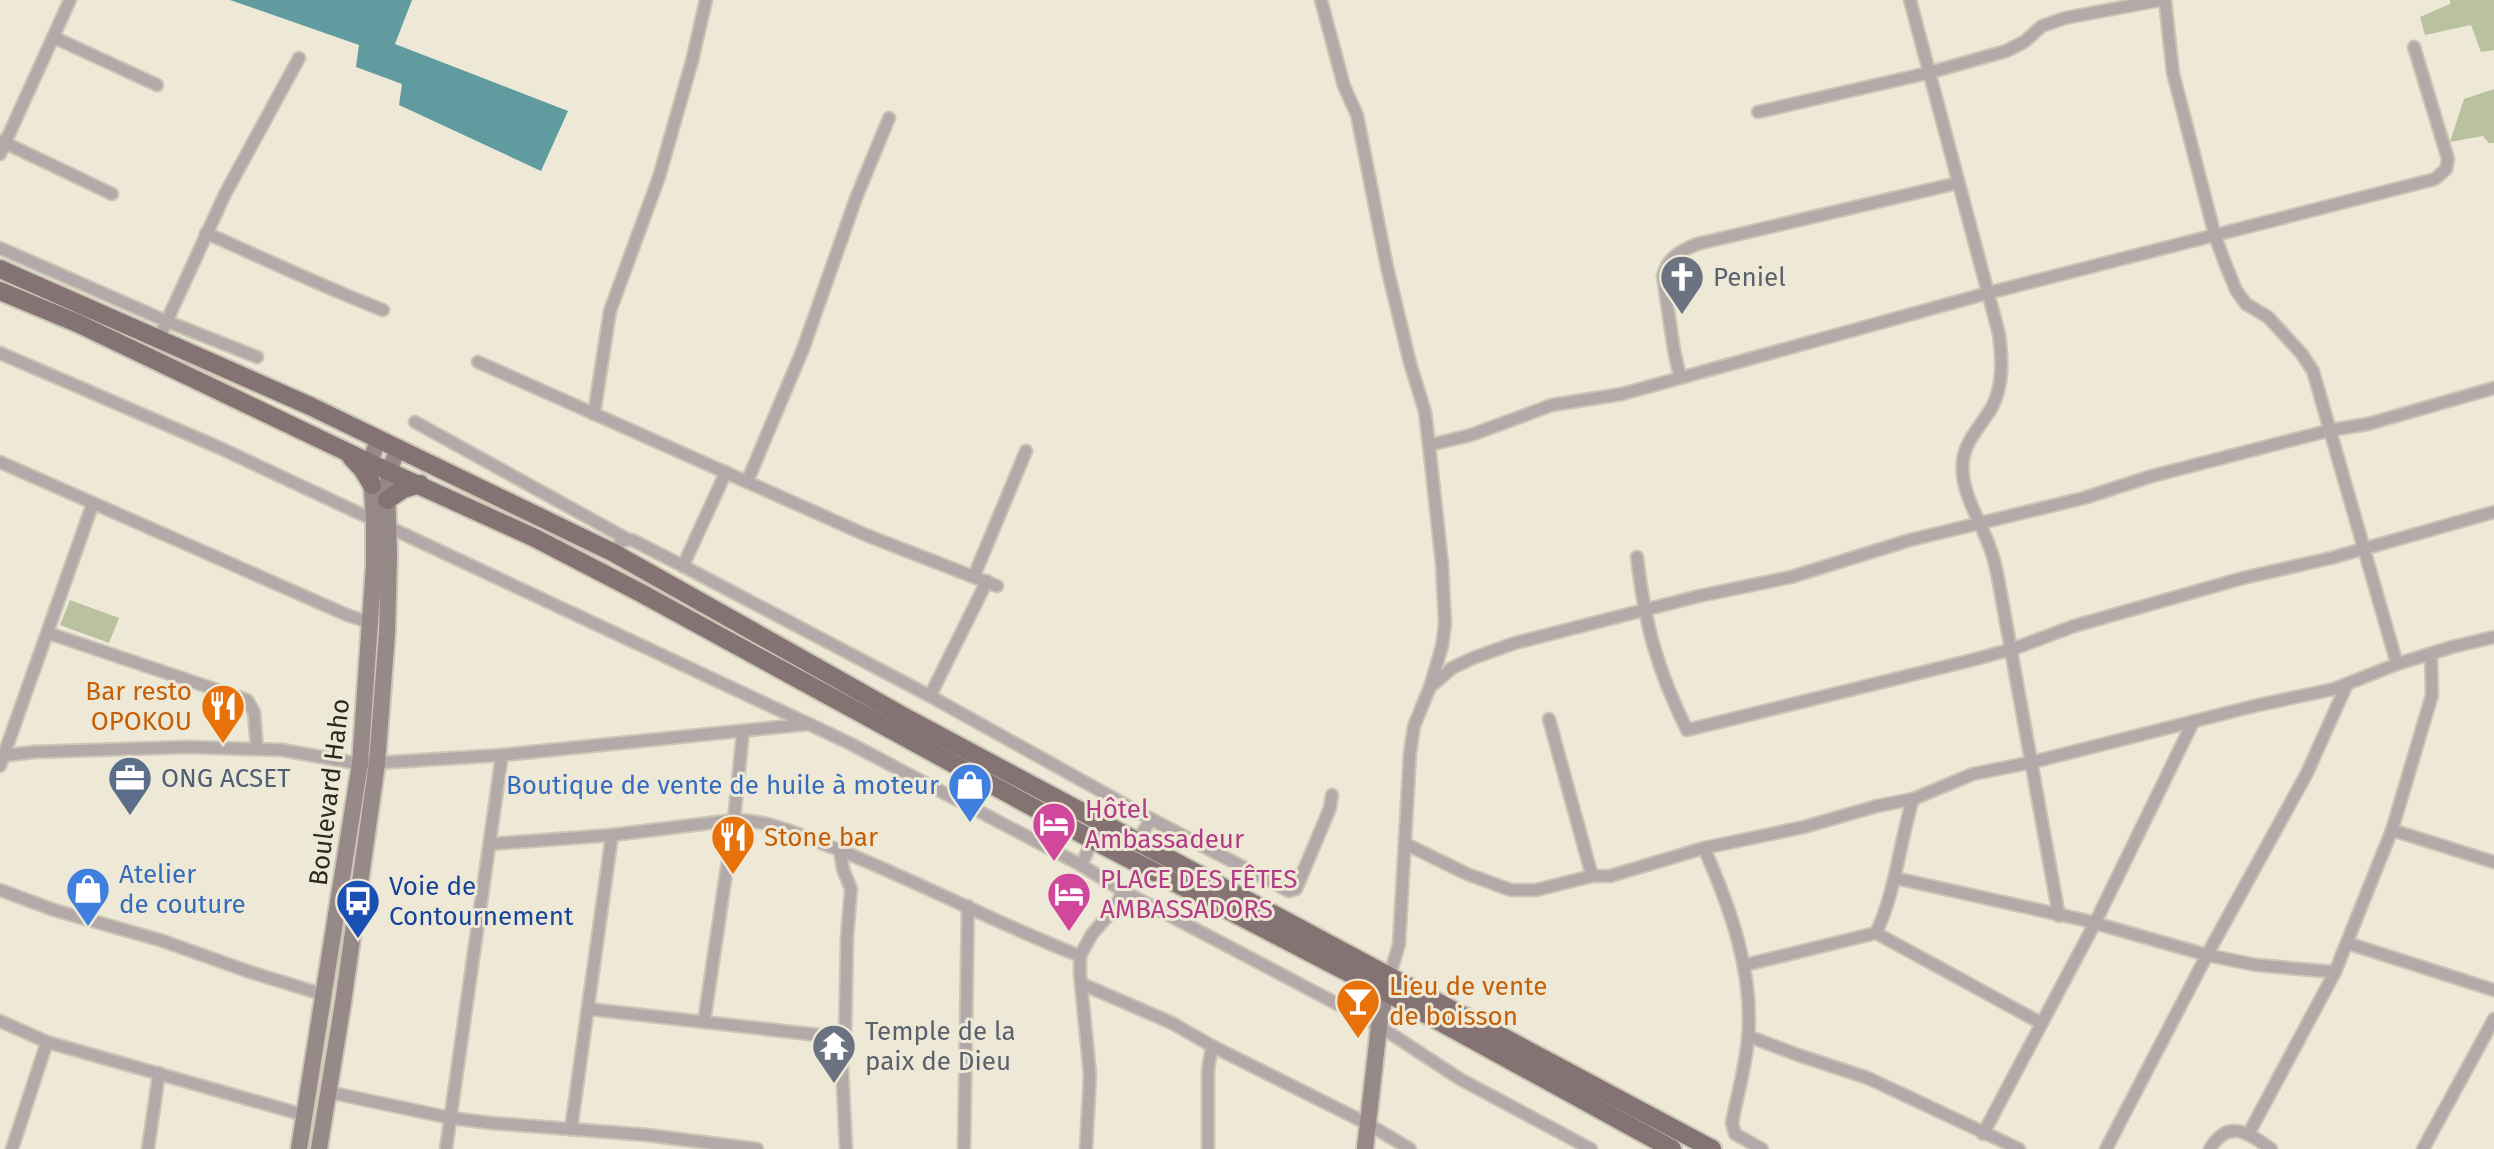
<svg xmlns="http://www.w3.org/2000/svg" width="2494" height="1149" font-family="'Fira Sans',sans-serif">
<rect width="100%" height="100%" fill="#eee9d7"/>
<!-- green -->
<g fill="#bac19e">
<polygon points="2450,0 2494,0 2494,50 2481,52 2471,25 2425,35 2420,17 2450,4"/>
<polygon points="2494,89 2494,143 2489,143 2483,136 2450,142 2464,99"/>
<polygon points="70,600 119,618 109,643 60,625"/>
</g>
<!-- water -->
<polygon fill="#609b9f" points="230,0 412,0 395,44 568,111 541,171 399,105 402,84 356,67 359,45"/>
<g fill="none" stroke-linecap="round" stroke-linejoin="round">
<!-- street casing -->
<g stroke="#cbc6b6" stroke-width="15">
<g id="street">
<polyline points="1321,0 1344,86 1357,115 1387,267 1410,363 1425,412 1429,445 1442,564 1445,624 1442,646 1430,687 1414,726 1410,753 1399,944 1390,975"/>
<path d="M1910 0 1999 334C2002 358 2004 384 1992 407 1982 425 1966 439 1963 460 1959 491 1981 521 1990 548 1994 558 1996 568 1998 578L2059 916"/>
<polyline points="2165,0 2173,73 2215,236 2225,263 2236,290 2246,304 2268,317 2301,353 2313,371 2397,664"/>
<polyline points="53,37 157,85"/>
<polyline points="1758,112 1928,73 2006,51 2024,42 2042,26 2065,18 2161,0"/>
<polyline points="1,141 112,194"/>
<polyline points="0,154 70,0"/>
<path d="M206 233C265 259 323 287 383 310"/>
<polyline points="0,248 166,321 257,357"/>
<polyline points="159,338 225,194 299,58"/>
<polyline points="0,353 220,448 809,724"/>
<polyline points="478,362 866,535 997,586"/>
<path d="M1680 377 1674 350 1663 276C1668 257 1680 251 1697 244L1958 183"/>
<polyline points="594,414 610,311 659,177 692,61 706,0"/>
<polyline points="415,422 627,539"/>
<polyline points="1429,445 1471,435 1552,405 1622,394 1988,293 2435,179 2446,169 2448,159 2414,47"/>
<polyline points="0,462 347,615 371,623"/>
<polyline points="747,482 803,349 856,198 889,118"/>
<polyline points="614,553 622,540 632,540 683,566 726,472"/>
<path d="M1637 557C1645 625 1657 669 1687 730L1968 661 2013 649 2074 626 2243 578 2331 558 2494 512"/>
<polyline points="683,566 930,696 987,581"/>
<polyline points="974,576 1026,451"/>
<polyline points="48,633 247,700 254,712 257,749"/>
<polyline points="1430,687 1452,668 1473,658 1515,643 1699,596 1791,577 1910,540 2084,498 2152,476 2331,430 2368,424 2494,388"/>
<polyline points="930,696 1151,819 1289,891 1296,889 1330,808 1332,795"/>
<polyline points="1549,719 1592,876"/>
<polyline points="0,756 34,752 188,747 282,750 360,764 502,755 809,724 851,744 1081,865"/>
<polyline points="0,766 93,503"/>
<polyline points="2392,830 2494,862"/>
<polyline points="1137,842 1151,819"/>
<path d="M490 844 612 835 734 820C772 820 804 837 839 850 921 883 998 924 1080 956"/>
<polyline points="1406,844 1467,874 1511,890 1536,890 1592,876 1610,876 1704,848 1804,827 1877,806 1913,799 1973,774 2033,762 2254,706 2334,689 2397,664 2452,647 2494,637"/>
<path d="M1704 848C1730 907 1754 973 1748 1038 1746 1066 1737 1095 1732 1123L1735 1134 1762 1149"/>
<polyline points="840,851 843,869 851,889 847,937 845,1038 842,1066 846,1149"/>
<polyline points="1895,878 2084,920 2207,955 2256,965 2335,972"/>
<polyline points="0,890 54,910 160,940 250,972 325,995"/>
<polyline points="1123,891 1379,1026 1460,1079 1591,1149"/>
<path d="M1876 933C1896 891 1899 844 1913 799"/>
<polyline points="2347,943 2494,990"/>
<polyline points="1745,965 1876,933 2041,1023"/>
<polyline points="1082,984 1172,1023 1212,1046 1368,1124 1410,1149"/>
<polyline points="589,1009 845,1038"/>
<polyline points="0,1021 47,1042 304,1115"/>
<polyline points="704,1022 734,820 743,731"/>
<polyline points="1748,1036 1798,1055 1868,1078 2019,1149"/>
<polyline points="328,1092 451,1118 491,1123 647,1135 757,1149"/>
<polyline points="571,1129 612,835"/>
<polyline points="2249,1133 2335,972 2392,830 2432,695 2431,655"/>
<polyline points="1983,1134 2095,923 2193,722"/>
<polyline points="12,1149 47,1042"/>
<polyline points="148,1149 159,1073"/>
<polyline points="446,1149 502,755"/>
<polyline points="964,1149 968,906"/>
<polyline points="1086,1149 1090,1075 1080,974 1080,956 1092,934 1114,909 1123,891 1081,865 1093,840"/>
<polyline points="1208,1149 1208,1070 1212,1046"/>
<polyline points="2106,1149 2207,955 2307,773 2347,684"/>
<path d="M2210 1149C2228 1118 2249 1133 2271 1149"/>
<polyline points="2423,1149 2494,1019"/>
</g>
</g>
<!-- secondary casing -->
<g stroke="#cbc6b6" stroke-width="20">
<g id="secondary">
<polyline points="299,1149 360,764 374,565 374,519 370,463 378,439"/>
<polyline points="319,1149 343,1003 377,763 387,633 389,555 387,488 389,471 398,449"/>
<polyline points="1365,1149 1379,1026 1388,980"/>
</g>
</g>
<!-- primary casing -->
<g stroke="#cbc6b6" stroke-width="22">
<g id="primary">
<polyline points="0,269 310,406 614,553 910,720 1712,1149"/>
<polyline points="0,291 77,323 370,463 535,538 641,593 1093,840 1384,991 1672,1149"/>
<polyline points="351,457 363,470 372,485"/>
<polyline points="387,500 403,489 420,484"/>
</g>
</g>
<!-- street -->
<use href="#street" stroke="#b2a9a8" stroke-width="11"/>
<!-- secondary -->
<use href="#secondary" stroke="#978988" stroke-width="16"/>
<!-- primary -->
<use href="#primary" stroke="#847372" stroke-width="18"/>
</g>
<!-- icons -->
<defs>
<g id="church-pin" transform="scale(2.3)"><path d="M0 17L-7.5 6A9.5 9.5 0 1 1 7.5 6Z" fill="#6b7280" stroke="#eee9d7"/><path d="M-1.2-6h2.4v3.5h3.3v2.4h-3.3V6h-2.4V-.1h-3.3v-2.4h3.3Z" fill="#fff"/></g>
<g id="restaurant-pin" transform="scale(2.3)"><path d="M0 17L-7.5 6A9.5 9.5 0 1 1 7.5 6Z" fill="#e8710a" stroke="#eee9d7"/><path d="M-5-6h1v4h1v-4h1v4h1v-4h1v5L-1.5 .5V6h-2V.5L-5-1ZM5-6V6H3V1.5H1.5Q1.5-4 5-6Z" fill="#fff"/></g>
<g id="office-pin" transform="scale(2.3)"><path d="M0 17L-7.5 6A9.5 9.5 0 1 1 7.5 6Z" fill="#5c6f8a" stroke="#eee9d7"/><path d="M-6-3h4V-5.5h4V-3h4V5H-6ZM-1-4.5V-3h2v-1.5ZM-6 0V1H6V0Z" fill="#fff"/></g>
<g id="shop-pin" transform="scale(2.3)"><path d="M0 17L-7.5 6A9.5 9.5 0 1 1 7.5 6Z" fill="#3f7fe0" stroke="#eee9d7"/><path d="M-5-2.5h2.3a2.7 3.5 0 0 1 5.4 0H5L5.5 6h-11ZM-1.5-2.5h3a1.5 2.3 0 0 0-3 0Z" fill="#fff"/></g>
<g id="hotel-pin" transform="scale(2.3)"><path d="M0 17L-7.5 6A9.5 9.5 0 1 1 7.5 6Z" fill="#d1479c" stroke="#eee9d7"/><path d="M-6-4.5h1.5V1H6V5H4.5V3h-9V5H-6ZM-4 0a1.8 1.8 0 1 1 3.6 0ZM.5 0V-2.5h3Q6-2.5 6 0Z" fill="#fff"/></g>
<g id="bus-pin" transform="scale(2.3)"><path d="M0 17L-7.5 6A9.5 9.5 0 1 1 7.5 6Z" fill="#1a4fb4" stroke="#eee9d7"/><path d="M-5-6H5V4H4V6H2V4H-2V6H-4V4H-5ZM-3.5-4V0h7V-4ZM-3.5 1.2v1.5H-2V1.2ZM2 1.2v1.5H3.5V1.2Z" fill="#fff"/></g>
<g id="bar-pin" transform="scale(2.3)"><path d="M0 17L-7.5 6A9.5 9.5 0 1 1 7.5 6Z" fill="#e8710a" stroke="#eee9d7"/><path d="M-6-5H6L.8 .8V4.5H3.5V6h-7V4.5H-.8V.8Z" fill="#fff"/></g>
<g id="temple-pin" transform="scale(2.3)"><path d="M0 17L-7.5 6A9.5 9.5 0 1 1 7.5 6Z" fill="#6b7280" stroke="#eee9d7"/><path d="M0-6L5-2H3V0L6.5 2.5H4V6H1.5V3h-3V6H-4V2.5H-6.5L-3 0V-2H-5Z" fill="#fff"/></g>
</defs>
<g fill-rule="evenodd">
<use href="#church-pin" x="1682" y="277"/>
<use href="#restaurant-pin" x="223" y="706"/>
<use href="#office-pin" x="130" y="778"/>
<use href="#shop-pin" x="970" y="785"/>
<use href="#hotel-pin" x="1054" y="824"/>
<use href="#restaurant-pin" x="733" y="837"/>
<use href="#shop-pin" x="88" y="889"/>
<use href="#hotel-pin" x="1069" y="894"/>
<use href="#bus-pin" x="358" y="901"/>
<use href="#bar-pin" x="1358" y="1001"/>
<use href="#temple-pin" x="834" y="1046"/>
</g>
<g text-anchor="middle" stroke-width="6" stroke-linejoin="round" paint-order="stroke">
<!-- worship labels -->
<g font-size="26" fill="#5b616d" stroke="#eee9d7" text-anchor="start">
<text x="1713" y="286">Peniel</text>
<text x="865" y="1040">Temple de la<tspan x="865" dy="30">paix de Dieu</tspan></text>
</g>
<!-- food labels -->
<g font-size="26" fill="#c56008" stroke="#eee9d7" text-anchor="start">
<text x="192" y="700" text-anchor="end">Bar resto<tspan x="192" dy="30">OPOKOU</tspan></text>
<text x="764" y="846">Stone bar</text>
<text x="1389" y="995">Lieu de vente<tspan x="1389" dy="30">de boisson</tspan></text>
</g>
<!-- service labels -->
<g font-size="26" fill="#4e5e75" stroke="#eee9d7" text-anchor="start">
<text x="161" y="787">ONG ACSET</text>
</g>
<!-- shop labels -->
<g font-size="26" fill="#366cbe" stroke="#eee9d7" text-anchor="end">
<text x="939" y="794">Boutique de vente de huile à moteur</text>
<text x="119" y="883" text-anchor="start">Atelier<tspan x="119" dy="30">de couture</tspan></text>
</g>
<!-- street labels -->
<g font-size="26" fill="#2b2922" stroke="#eee9d7">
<text transform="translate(329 792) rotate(-83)" y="9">Boulevard Haho</text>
</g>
<!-- hotel labels -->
<g font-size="26" fill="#b23c85" stroke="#eee9d7" text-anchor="start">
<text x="1085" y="818">Hôtel<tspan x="1085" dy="30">Ambassadeur</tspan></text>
<text x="1100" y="888">PLACE DES FÊTES<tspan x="1100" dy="30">AMBASSADORS</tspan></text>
</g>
<!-- transit labels -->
<g font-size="26" fill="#164399" stroke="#eee9d7" text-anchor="start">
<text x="389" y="895">Voie de<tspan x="389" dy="30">Contournement</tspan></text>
</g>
</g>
</svg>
